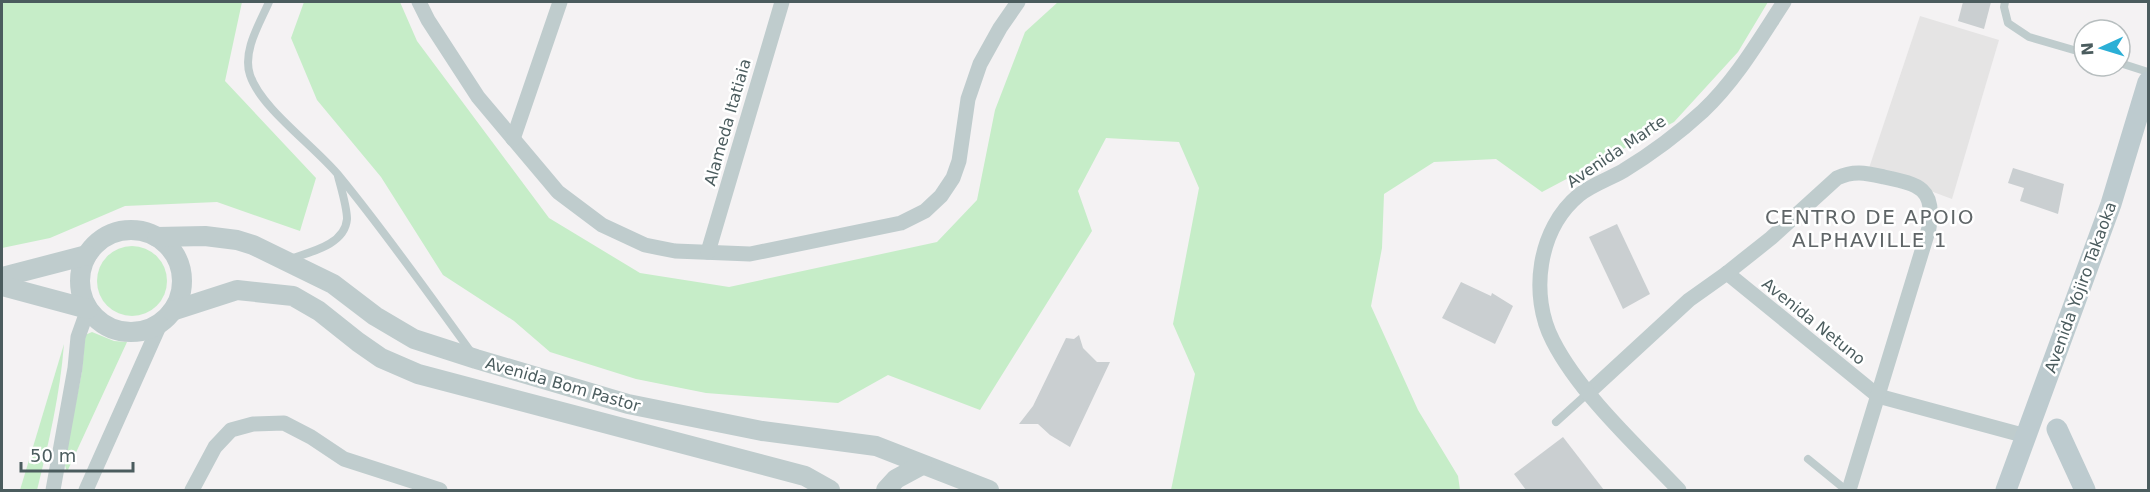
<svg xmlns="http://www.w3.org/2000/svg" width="2150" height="492" font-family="'DejaVu Sans',sans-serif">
<rect width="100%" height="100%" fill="#f4f2f3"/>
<!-- education -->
<polygon fill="#e5e4e4" points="1920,16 1999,40 1952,199 1869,168"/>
<!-- green -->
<g fill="#c6edc8">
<polygon points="2,2 242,2 225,81 316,178 300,231 217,202 125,206 50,238 2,248"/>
<polygon points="304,2 400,2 417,41 549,218 640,273 729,287 937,242 977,200 995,110 1025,32 1058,2 1768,2 1738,52 1674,122 1542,192 1496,159 1434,162 1384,194 1382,248 1371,306 1418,410 1458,476 1460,490 1171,490 1195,374 1173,324 1199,188 1179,142 1106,138 1078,191 1092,231 980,410 888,375 838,403 706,393 636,379 550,352 514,321 443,275 381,177 317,100 291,38"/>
<circle cx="132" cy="281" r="35"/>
<polygon points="92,332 114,341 127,342 67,472 64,462 82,371 85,335"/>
<path d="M64 344C60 394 49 442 37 490H20Z"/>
</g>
<!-- building -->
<g fill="#cacfd1">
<polygon points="1963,2 1991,2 1984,29 1958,21"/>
<polygon points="2013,168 2064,184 2058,214 2020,201 2024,188 2008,183"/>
<polygon points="1617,224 1650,294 1623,309 1589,237"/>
<polygon points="1461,282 1491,296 1492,293 1513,306 1495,344 1442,318"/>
<polygon points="1079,335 1083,348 1097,362 1110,362 1070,447 1050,435 1038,424 1019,424 1033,406 1066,338 1074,339"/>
<polygon points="1563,437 1604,490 1526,490 1514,474"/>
</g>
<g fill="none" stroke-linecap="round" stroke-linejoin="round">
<!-- service -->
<g stroke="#bfcccd" stroke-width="8">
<path d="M269 2C260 23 242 51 250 75 261 109 316 147 340 177 386 233 428 293 471 352"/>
<polyline points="2005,2 2004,7 2008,23 2029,37 2084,53"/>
<polyline points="2120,63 2148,72"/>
<path d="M290 259C310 252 345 245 347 219 347 207 341 188 338 176"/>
<polyline points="1556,422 1588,393"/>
<polyline points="1808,459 1846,490"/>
</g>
<!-- minor -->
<g stroke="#bfcccd" stroke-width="15">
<polyline points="419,2 428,20 478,97 558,192 602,225 645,245 675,251 750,254 901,223 925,211 941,196 953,178 959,161 968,99 980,64 1000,28 1018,2"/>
<polyline points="513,139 560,2"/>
<polyline points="708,252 782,2"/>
<polyline points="1727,273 1878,396 2026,436"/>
<path d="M1588 393 1689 300 1727 273 1771 238 1837 178C1854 170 1866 173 1884 177 1917 184 1936 187 1929 228L1849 490"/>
<polyline points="53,490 75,368 78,337 88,309"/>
<polyline points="86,490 161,322"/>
<polyline points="192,490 215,447 231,430 253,424 284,423 311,437 344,459 440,490"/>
<path d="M1679 490C1638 447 1580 394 1553 341 1529 295 1538 229 1579 195 1591 185 1609 179 1623 171 1651 154 1678 134 1703 111 1736 80 1759 40 1784 2"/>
</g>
<!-- tertiary -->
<g stroke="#bfcccd" stroke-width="20">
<circle cx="131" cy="281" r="51"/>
<polyline points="157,237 205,236 237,240 253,245 333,284 375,316 414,339 476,359 628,404 762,431 876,446 989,490"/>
<polyline points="2,277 87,255"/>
<polyline points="2,286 88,309"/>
<polyline points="172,311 237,290 293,296 319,311 358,342 381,358 418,374 805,476 830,490"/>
<polyline points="886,490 896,479 922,465"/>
</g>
<!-- secondary -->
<g stroke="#bdcbcf" stroke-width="21">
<polyline points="2057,429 2085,490"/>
<polyline points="2006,490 2111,204 2148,82"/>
</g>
</g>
<g text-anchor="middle" stroke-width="5" stroke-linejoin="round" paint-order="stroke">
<!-- street labels -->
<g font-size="16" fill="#4b5c5e" stroke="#fff">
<text transform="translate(727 122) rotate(-74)" y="6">Alameda Itatiaia</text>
<text transform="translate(1616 151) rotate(-34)" y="6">Avenida Marte</text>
<text transform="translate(2080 287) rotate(-70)" y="6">Avenida Yojiro Takaoka</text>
<text transform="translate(1814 321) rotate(39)" y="6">Avenida Netuno</text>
<text transform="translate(563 384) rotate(16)" y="6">Avenida Bom Pastor</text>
</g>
<!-- quarter labels -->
<g font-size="20" letter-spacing="1.5" fill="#5f6567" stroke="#fff">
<text x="1870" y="224">CENTRO DE APOIO<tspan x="1870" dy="23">ALPHAVILLE 1</tspan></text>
</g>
</g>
<!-- border -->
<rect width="2150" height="492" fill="none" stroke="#4b5c5e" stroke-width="6"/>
<!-- north arrow -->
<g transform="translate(2102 48) rotate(266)"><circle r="28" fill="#ffffff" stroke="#b7bebf" stroke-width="1.5"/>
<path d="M0-4.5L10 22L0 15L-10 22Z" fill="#2bafd6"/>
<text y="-9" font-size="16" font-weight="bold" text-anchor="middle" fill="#4b5c5e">N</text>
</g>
<!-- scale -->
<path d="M21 462v9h112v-9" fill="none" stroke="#4b5c5e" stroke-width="3"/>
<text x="30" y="462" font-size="18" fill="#4b5c5e" stroke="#ffffff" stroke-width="4.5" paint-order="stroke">50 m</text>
</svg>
